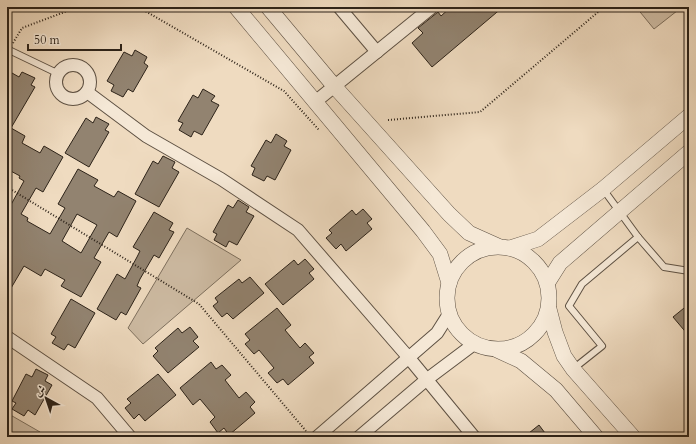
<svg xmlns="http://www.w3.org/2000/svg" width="696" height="444" font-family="Cardo,Amiri,serif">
<rect width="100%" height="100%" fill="#efdbc0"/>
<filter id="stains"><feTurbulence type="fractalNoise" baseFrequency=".005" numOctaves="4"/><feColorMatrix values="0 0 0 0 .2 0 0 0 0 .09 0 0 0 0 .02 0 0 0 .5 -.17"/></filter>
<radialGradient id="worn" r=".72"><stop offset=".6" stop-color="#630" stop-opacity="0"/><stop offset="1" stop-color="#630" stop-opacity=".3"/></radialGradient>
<!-- green -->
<g fill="#cebca4" stroke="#7e705e">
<polygon points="636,7 682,7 654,29"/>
<polygon points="187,228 241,260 143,344 128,328"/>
<polygon points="7,413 40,432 33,437 7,437"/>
</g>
<!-- building -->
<g fill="#928370" stroke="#2d2319" fill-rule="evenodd">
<polygon points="451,7 503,7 432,67 412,43 423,33 418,28 438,12 441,16"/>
<polygon points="135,50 147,57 144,63 148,66 133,92 128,89 123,97 111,91 114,85 107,81 124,52 132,56"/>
<path d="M22 72 35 78 31 85 35 87 11 128 25 136 22 143 40 153 44 146 63 157 43 192 36 188 21 214 28 218 27 221 50 234 65 208 58 204 78 169 98 180 94 186 114 197 118 191 136 201 117 237 109 232 94 258 101 262 81 297 61 286 65 280 45 269 41 276 24 266 7 295V212L24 181 19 178 20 176 7 169V81L12 73 19 77ZM77 214 97 225 81 253 62 241Z"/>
<polygon points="203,89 215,96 211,101 219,105 202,135 194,131 191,137 179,130 183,123 178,121 193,95 198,98"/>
<polygon points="96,117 109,124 105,130 109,132 89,167 65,153 86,118 93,123"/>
<polygon points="276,134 287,141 284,146 291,150 275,180 267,176 264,181 252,175 255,168 251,166 266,140 271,143"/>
<polygon points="163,156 175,162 172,168 179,172 159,207 135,194 153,161 158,164"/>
<polygon points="238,200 249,207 246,212 254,216 237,245 229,241 226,247 214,240 217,234 213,232 228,205 233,208"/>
<polygon points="363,209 372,219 367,223 372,229 346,251 341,244 336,249 326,238 332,233 329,230 352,210 356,215"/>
<polygon points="154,212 173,223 169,230 174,232 159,258 154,255 140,279 137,286 141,288 126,315 121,312 116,320 97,309 117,274 125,279 137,257 140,251 133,247"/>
<polygon points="305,259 314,269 309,273 314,279 283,305 265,284 294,260 298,265"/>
<polygon points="250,277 264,293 233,319 227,313 222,317 213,306 218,302 215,298 239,279 242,283"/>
<polygon points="71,299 95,313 75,348 68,344 64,350 52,343 56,337 51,334"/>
<polygon points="689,304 689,336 673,317"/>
<polygon points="277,308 291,325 285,330 300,348 305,343 314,353 309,357 314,363 288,385 283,379 277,383 268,373 274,368 259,350 254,354 245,344 250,340 245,334"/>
<polygon points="190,327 198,337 193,341 199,347 168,373 153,356 158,351 155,348 178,328 182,333"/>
<polygon points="211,362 216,369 222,365 231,375 225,380 239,398 246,392 255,402 250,407 255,413 229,435 224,428 218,433 210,422 215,417 200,399 193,405 180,388"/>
<polygon points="36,369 48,375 45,381 52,385 35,415 28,410 24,416 12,409 16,403 12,401 26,374 32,377"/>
<polygon points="158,374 176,395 145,421 139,414 134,419 125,408 131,403 127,399"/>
<polygon points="539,425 548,437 524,437"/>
</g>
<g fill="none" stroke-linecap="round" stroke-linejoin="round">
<!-- service casing -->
<g stroke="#5e5143" stroke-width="8">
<g id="service">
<polyline points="9,50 59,74"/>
<polyline points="603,189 638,237 664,267 689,271"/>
<polyline points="573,369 602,346 569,306 582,284 638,237"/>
</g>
</g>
<!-- minor casing -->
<g stroke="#5e5143" stroke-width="14">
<g id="minor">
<polyline points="339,7 377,52"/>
<circle cx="73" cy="82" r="17"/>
<polyline points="87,92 146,136 221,179 298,230 409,358 474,437"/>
<polyline points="315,102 432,7"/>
<polyline points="7,337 97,398 130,437"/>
<polyline points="317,437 437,333 449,314"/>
<polyline points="359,437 426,380 474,344"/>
</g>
</g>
<!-- tertiary casing -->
<g stroke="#5e5143" stroke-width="16">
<g id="tertiary">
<polyline points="236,7 423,231 440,254 449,283"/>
<polyline points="268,7 335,87 449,214 469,233 498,246"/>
<circle cx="498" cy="298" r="51"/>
<polyline points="510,248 538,239 603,189 689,116"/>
<polyline points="548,282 560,263 689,152"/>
<polyline points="549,309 555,332 564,356 573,369 633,437"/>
<polyline points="497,350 521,361 556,390 596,437"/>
</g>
</g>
<!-- path -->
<g stroke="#2d2319" stroke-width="2" stroke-dasharray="1 2" stroke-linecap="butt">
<polyline points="138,7 284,91 319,130"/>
<polyline points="13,43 22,28 78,7"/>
<polyline points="388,120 480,112 604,7"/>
<polyline points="7,187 199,304 306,431"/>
</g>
<!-- service -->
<use href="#service" stroke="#f5e8d6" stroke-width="6"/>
<!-- minor -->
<use href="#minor" stroke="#f5e8d6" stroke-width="12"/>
<!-- tertiary -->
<use href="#tertiary" stroke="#f5e8d6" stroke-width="15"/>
</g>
<!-- margin -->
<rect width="696" height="444" fill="none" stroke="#efdbc0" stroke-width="24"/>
<rect x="8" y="8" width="680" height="428" fill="none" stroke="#2d2319" stroke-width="2"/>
<rect x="12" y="12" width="672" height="420" fill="none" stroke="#2d2319"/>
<!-- north arrow -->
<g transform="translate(46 398) rotate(320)" stroke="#f5e8d6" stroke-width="3" paint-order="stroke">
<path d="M0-3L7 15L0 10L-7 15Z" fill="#2d2319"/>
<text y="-6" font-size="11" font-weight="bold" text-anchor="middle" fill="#2d2319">ش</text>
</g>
<!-- scale -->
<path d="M28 44v6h93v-6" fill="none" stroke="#2d2319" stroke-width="2"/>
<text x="34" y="44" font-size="12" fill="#2d2319" stroke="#f5e8d6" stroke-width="3" paint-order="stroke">50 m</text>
<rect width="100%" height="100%" filter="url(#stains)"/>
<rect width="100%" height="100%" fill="url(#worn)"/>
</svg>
